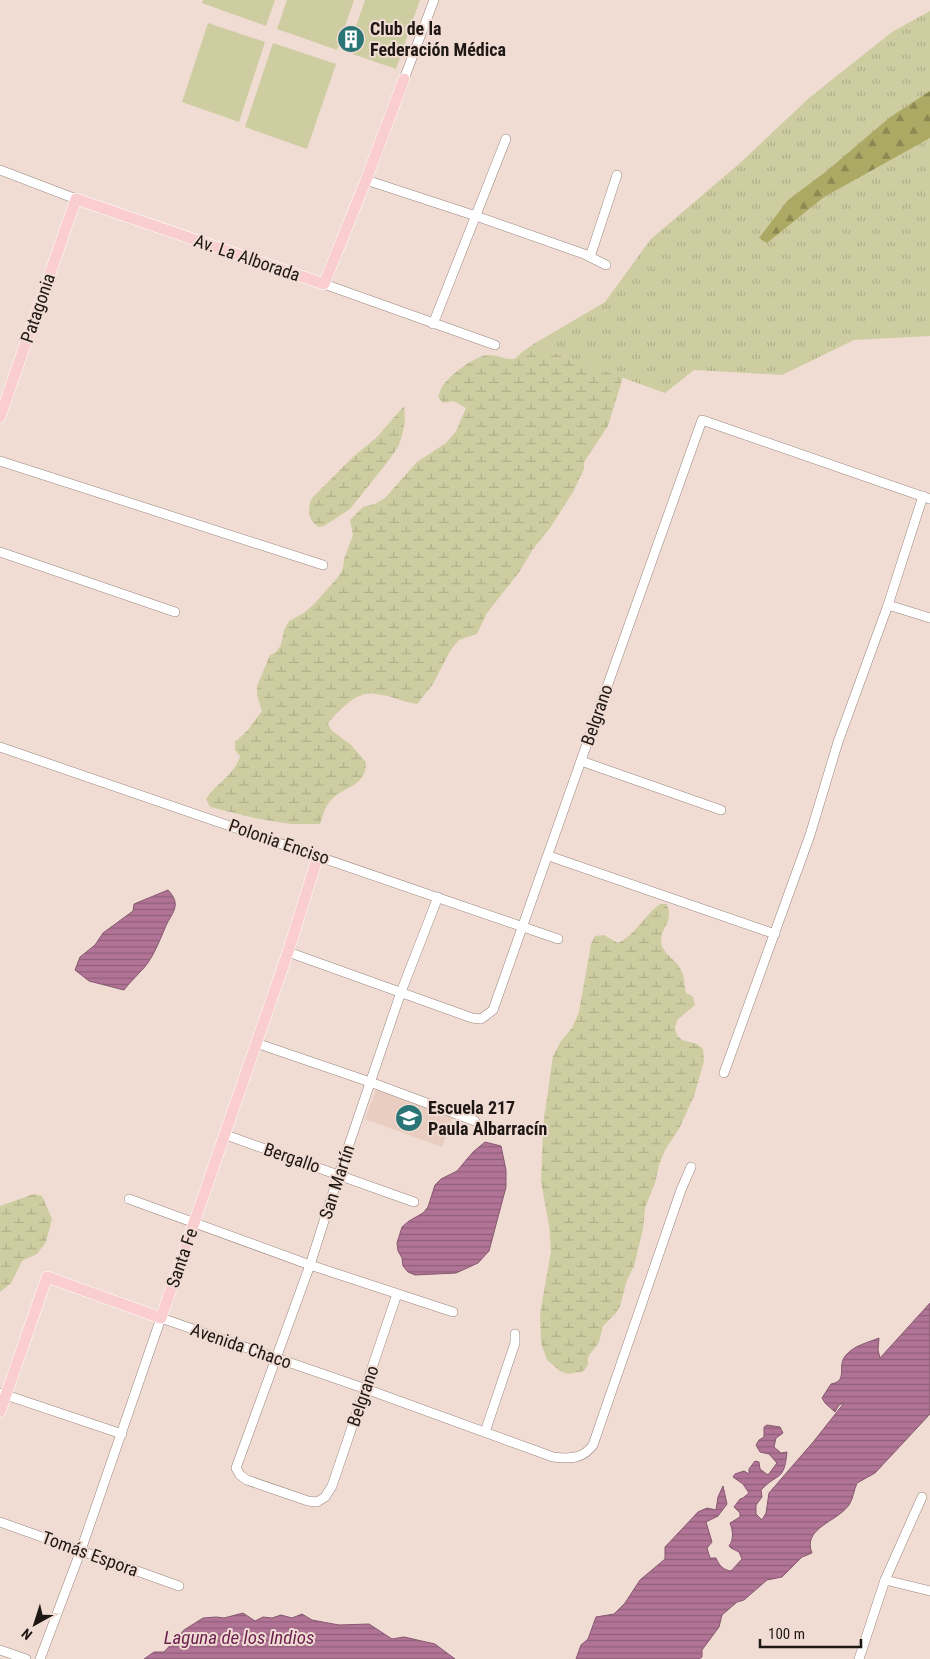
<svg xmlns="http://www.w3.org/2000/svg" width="930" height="1659" font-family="'Roboto Condensed',sans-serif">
<defs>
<pattern id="grass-tufts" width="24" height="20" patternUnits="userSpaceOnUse" patternTransform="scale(1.25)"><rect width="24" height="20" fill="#cecda1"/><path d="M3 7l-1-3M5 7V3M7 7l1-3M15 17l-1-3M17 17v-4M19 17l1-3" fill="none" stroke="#b0af8a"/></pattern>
<pattern id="forest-firs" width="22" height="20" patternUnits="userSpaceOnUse" patternTransform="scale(1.25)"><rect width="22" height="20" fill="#aca965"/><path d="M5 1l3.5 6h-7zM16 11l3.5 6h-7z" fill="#8b8952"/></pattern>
<pattern id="wetland-marsh" width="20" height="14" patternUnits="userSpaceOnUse" patternTransform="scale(1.25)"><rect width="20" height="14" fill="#cecda1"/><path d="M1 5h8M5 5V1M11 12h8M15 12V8" fill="none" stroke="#b0af8a"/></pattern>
<pattern id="water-rules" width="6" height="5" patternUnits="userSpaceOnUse" patternTransform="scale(1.25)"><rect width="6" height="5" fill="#b27496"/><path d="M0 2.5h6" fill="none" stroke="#905e79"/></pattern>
</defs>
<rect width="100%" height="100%" fill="#f0dcd3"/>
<!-- built -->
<polygon fill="#e8cdc0" points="376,1089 453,1117 442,1147 365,1119"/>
<!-- grass -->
<polygon fill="url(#grass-tufts)" points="930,11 930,336 854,340 782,375 694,370 665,393 532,345 605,302 651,239 740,163 809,98 892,32"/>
<!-- forest -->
<polygon fill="url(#forest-firs)" points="930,91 930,138 824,197 767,243 759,238 788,200 828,170 889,118"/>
<!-- wetland -->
<g fill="url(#wetland-marsh)">
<path d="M532 345 623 377 608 426 584 462V469L573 492 550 528 533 549 520 571 487 613 477 634 459 640 450 651 433 684 417 704C402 702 380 691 366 694 352 696 337 713 328 723L331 730 351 745 366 762C366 787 346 785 331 800 325 806 323 816 320 824H291L254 818 210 807 206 799C216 783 235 775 240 756L235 750V742L247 731 262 711 257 695V686L270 655 276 652 281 645 284 630 289 621 304 613 315 603 339 576 343 568 344 559 353 535 350 520 363 507 375 504 385 498 417 462 446 443 456 431 466 408 453 401 443 403 438 397C440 392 441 387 445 383 453 373 475 356 488 355 498 355 505 360 515 359L521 353Z"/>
<path d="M404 406 405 422 401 439 398 447 389 460 350 509 324 526 319 527C308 521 307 509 312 498L354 456 376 438Z"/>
<path d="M660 904H667C674 924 661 926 661 941 662 954 676 959 681 970 685 977 684 985 686 993L693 997 695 1005 677 1020 675 1028 677 1035 682 1040 697 1044 703 1049 704 1061 694 1096 679 1129 665 1150 659 1165 655 1183 645 1208 643 1229 634 1266 627 1280 620 1306 616 1313 603 1326 599 1342 588 1357V1364L584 1371 568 1374 560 1371 547 1360 541 1343 540 1314 551 1251 549 1225 541 1182 542 1159 543 1126 553 1056 561 1041 572 1028 579 1012 591 944 595 936 604 935 618 943C634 936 645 915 660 904Z"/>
<polygon points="34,1194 42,1196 52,1219 46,1242 37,1254 22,1261 11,1283 0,1292 0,1206"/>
</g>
<!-- garden -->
<g fill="#cecda1">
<polygon points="203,0 275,0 266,26 202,3"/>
<polygon points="287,0 354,0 337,50 277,29"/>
<polygon points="365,0 420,0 396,69 347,52"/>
<polygon points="208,23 265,42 239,122 182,102"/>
<polygon points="273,43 336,64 307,149 245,127"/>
</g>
<!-- water -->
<g fill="url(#water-rules)" stroke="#86586f">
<path d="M168 890C183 906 171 913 165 928 159 942 152 961 140 972 135 978 129 983 124 990L89 981 75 970 80 957 95 945 103 933 133 911 134 904Z"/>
<polygon points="485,1142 501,1146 506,1170 506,1187 489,1251 478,1263 456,1273 415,1275 408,1272 403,1266 402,1258 398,1251 397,1243 402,1227 409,1221 423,1213 428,1207 435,1185 441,1179 457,1171 473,1152"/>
<path d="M930 1303V1414L875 1473 857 1483C854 1490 853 1499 849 1505 837 1522 802 1528 812 1553L802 1557 782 1577 767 1580 744 1600 737 1602 722 1615 719 1627 702 1650V1657L699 1659H576L581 1645 588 1639 596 1617 614 1614 625 1603 640 1580 665 1559V1547L698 1512 707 1508 716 1510 718 1497 723 1486 727 1504 718 1516 706 1522 712 1542 707 1548 710 1558H716C719 1565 723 1570 731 1571L742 1559 739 1552 731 1548 729 1546C734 1539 733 1531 730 1523L740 1517V1513L734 1507 740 1499 743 1498 749 1493 743 1484 733 1477 735 1474 744 1471 749 1474V1469L755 1461 759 1462 760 1469 768 1475 777 1463 769 1454 760 1452 756 1445 759 1440 764 1437V1427L767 1425 780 1427 783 1433 776 1438 774 1447 781 1453 787 1452C784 1482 778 1472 761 1490L762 1497 756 1505V1514L762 1520 766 1513 769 1493 814 1441 844 1403 839 1405 835 1412 825 1403 822 1398 831 1384C849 1381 836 1366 846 1355 855 1345 867 1343 879 1338L878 1350 880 1358Z"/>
<polygon points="243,1613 255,1621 263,1617 272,1618 281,1615 292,1618 302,1614 312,1620 339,1625 369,1624 392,1639 404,1637 435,1644 455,1659 144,1659 154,1652 164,1652 184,1630 203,1618 216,1617 224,1618"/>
</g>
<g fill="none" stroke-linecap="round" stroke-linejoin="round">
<!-- minor casing -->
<g stroke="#98857d" stroke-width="10">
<g id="minor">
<polyline points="404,79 434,0"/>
<polyline points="0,170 76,199"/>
<polyline points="366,180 476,216 584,254 606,265"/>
<polyline points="590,257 617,175"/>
<polyline points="324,284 495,345"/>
<polyline points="433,324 506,139"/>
<polyline points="0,461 323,565"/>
<polyline points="0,552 175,612"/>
<polyline points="888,605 930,618"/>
<polyline points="0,747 558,939"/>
<polyline points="581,761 721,810"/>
<polyline points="549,856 775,934"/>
<path d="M288 952 472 1018 481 1019 493 1010C563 814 631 616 702 420L930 499"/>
<polyline points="256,1043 370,1082 475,1121"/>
<polyline points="724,1073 810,835 838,742 888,605 923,496"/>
<polyline points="226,1135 414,1202"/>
<polyline points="129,1199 310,1265 453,1312"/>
<polyline points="397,1294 332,1486 325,1497 317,1502 308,1501 247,1480 240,1475 236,1468 310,1265 339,1174 401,992 438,897"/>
<polyline points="0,1393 122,1434"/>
<polyline points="485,1432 515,1343 515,1334"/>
<polyline points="0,1522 179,1586"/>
<polyline points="885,1580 930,1591"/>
<polyline points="0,1650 26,1659"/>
<path d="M40 1659 81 1550 161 1318 366 1389 553 1457C570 1459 583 1459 593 1445L681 1190 691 1167"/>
<polyline points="859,1659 885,1580 922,1497"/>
</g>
</g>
<!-- major casing -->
<g stroke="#fff" stroke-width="12">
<g id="major">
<polyline points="0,417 76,199 324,284 366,180 404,79"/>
<polyline points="0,1412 47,1277 161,1318 288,952 318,856"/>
</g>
</g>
<!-- minor -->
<use href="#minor" stroke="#fff" stroke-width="9"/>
<!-- major -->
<use href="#major" stroke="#facdcf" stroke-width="11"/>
</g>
<!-- icons -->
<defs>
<g id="building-disc" transform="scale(1.4375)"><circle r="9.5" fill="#2b7576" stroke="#f0dcd3"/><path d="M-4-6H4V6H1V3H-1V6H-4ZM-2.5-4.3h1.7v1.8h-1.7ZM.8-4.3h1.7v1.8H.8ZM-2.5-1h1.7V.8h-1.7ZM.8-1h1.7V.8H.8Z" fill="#fff"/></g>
<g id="school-disc" transform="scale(1.4375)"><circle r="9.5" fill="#2b7576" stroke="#f0dcd3"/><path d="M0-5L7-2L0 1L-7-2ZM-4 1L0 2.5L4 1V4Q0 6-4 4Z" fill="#fff"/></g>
</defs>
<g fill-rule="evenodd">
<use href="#building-disc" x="351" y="39"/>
<use href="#school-disc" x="409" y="1118"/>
</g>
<g text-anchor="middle" stroke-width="4" stroke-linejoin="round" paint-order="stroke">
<!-- poi labels -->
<g font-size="18" font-weight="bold" fill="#1e1714" stroke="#f0dcd3" text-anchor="start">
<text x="370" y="35">Club de la<tspan x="370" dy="21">Federación Médica</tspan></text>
<text x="428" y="1114">Escuela 217<tspan x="428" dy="21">Paula Albarracín</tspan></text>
</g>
<!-- street labels -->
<g font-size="18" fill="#1e1714" stroke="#f0dcd3">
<text transform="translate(247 258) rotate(19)" y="6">Av. La Alborada</text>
<text transform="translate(38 308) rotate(-71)" y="6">Patagonia</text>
<text transform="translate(597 715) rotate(-71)" y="6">Belgrano</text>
<text transform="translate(279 842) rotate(19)" y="6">Polonia Enciso</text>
<text transform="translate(292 1158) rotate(19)" y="6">Bergallo</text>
<text transform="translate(337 1182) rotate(-72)" y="6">San Martín</text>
<text transform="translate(182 1258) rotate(-71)" y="6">Santa Fe</text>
<text transform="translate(241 1346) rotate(19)" y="6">Avenida Chaco</text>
<text transform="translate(363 1396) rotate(-71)" y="6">Belgrano</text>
<text transform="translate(90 1554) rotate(20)" y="6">Tomás Espora</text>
</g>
<!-- water labels -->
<g font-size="19" font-style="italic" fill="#6d2150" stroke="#f0dcd3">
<text x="239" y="1644">Laguna de los Indios</text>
</g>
</g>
<!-- north arrow -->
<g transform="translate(35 1624) rotate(219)" stroke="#f0dcd3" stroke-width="4" paint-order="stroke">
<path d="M0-4L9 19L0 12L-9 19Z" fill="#1e1714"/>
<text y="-8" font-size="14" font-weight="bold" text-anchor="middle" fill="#1e1714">N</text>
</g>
<!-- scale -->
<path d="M760 1639v8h101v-8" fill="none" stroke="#1e1714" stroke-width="2.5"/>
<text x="768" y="1639" font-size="15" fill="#1e1714" stroke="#f0dcd3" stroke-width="4" paint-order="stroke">100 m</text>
</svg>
